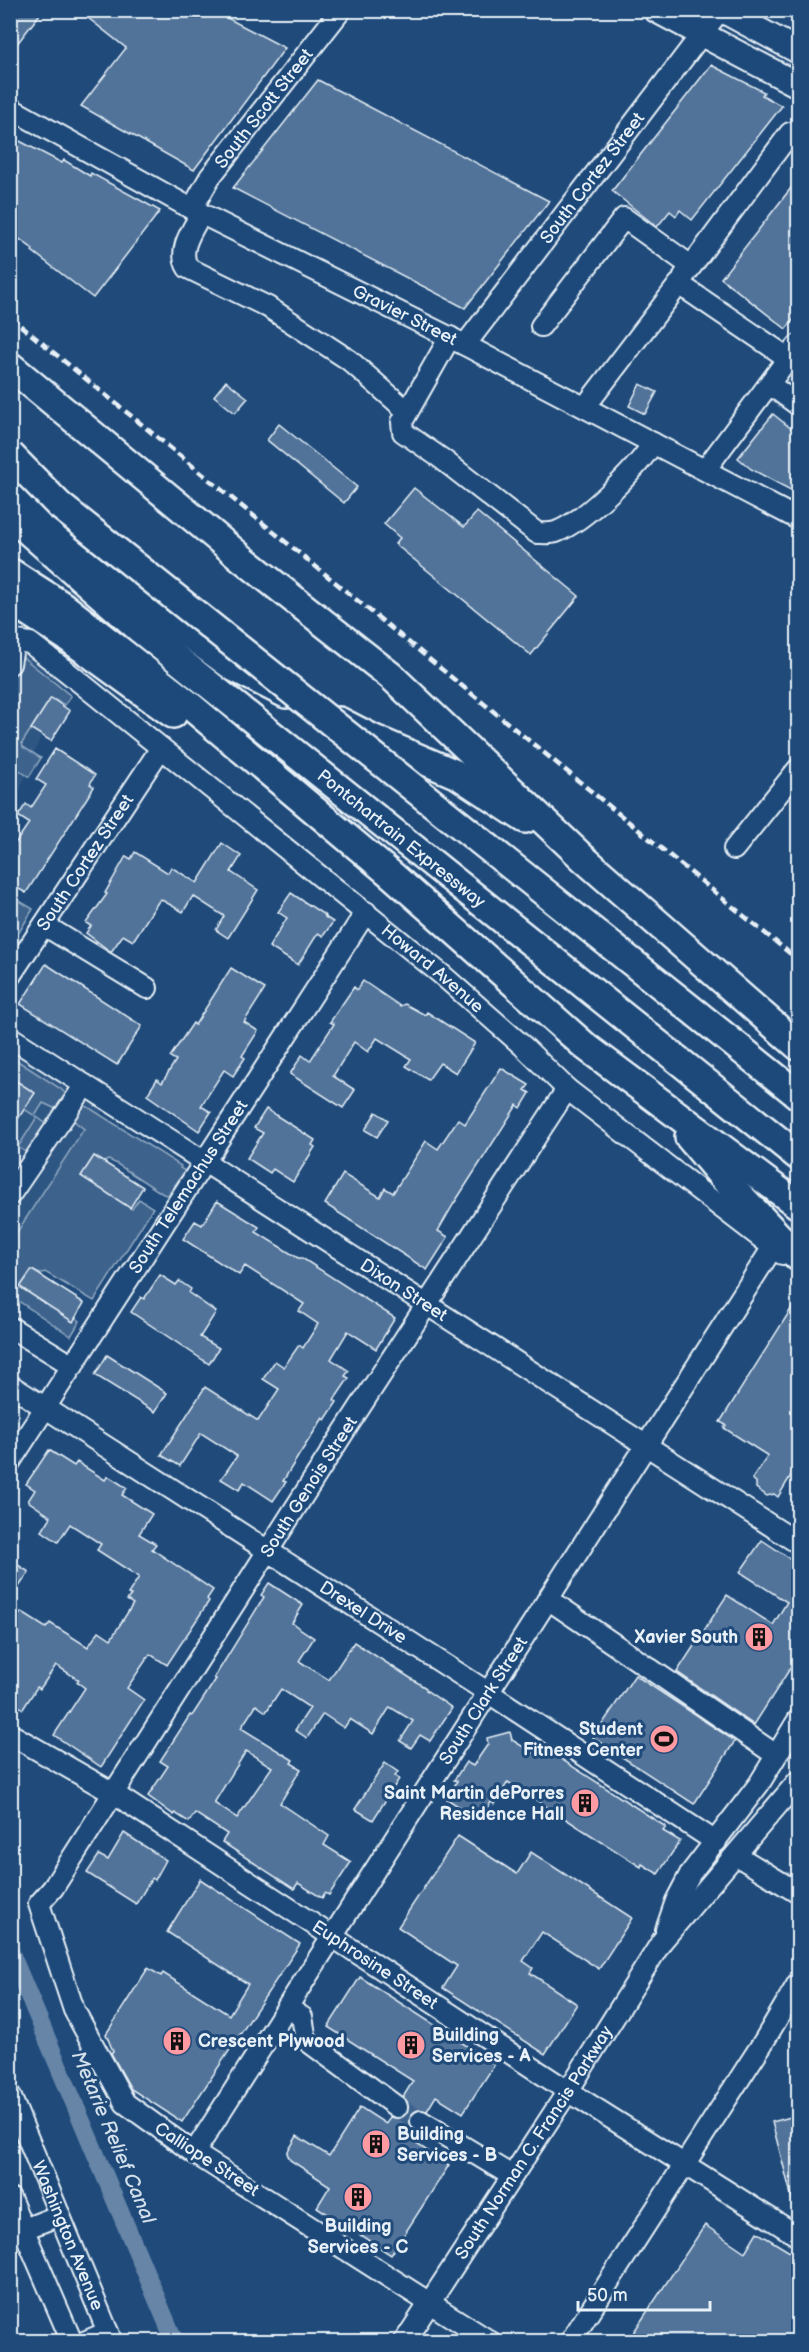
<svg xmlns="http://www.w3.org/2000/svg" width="809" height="2352" font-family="'Balsamiq Sans',sans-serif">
<rect width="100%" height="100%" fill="#1f4a7a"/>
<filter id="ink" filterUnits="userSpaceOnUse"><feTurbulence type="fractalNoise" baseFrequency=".0167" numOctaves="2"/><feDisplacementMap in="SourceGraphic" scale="12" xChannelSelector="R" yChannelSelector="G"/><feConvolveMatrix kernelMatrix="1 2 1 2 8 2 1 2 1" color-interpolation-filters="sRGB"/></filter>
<g filter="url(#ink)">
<!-- built -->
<g fill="#2e5683">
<polygon points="11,600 70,639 66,671 17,798 11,809"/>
<polygon points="11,1037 109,1100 11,1252"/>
</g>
<!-- green -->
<g fill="#3c628c" stroke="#92aac2" stroke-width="1.5">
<polygon points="20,655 71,696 65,705 51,698 22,743 23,747 41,758 29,777 11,764 11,693 17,656"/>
<polygon points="11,896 33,909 11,946"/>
<polygon points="10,1056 61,1089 66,1094 56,1109 43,1103 35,1116 24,1109 34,1093 11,1077"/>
<polygon points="82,1105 88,1107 181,1166 180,1168 185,1171 168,1195 163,1194 117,1164 109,1160 104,1162 94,1156 81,1176 132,1209 139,1199 153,1208 94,1301 45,1272 40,1274 31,1270 20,1287 72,1321 75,1317 80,1321 71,1336 11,1296 10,1243 84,1129 73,1120"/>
<polygon points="37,1117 45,1123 44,1127 27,1153 18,1147"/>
</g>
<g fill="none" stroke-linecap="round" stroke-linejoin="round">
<!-- canal -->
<polyline stroke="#6685a7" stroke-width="18" points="10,1951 175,2342"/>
</g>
<!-- building -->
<g fill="#517399" stroke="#e8f1f8" stroke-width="1.5" fill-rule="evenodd">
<polygon points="10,10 43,10 10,53"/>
<polygon points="78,10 212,10 285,48 194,170 81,106 126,48"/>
<polygon points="711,65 764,92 762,95 782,106 692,220 680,210 676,216 670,211 657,227 612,191"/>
<polygon points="318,80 549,201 465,308 233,188"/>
<polygon points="10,136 62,163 64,160 90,176 91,173 160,211 93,298 32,251 33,249 10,232"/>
<polygon points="798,179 798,314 786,329 721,278"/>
<polygon points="226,381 248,398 235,413 214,396"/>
<polygon points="640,384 657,392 645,414 629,406"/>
<polygon points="773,414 798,434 798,494 751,469 738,458"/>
<polygon points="279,424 357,487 344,503 267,440"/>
<polygon points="414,488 464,527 477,512 579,596 531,655 395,544 400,538 384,524"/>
<polygon points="51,698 70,711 51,741 31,729"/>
<polygon points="55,749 95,775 90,784 94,787 26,893 10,884 10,851 29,823 18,816 26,804 31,808 46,785 36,779"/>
<polygon points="222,843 241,856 231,872 258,890 228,938 216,930 224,916 193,896 183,912 160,899 133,941 123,935 111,952 86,933 91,926 86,923 107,894 105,893 126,856 131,859 135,852 168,873 171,867 197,883"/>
<polygon points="291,893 326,916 325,917 333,922 323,936 318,933 298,965 269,947 287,918 278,912"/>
<polygon points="46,964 142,1026 117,1065 20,1004"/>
<polygon points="231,968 265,989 244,1022 258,1031 242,1056 245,1058 233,1076 224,1070 201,1106 211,1112 199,1131 147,1095 157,1079 162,1083 176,1060 170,1057 193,1023 195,1025"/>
<polygon points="363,981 400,1006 405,1004 425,1015 427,1012 475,1043 456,1073 440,1063 428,1080 406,1066 411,1059 377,1038 368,1052 354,1042 333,1076 355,1090 343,1108 290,1074 302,1055 310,1061 334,1024 330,1022 354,987 357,990"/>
<polygon points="501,1068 529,1085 525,1090 530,1093 521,1108 517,1105 453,1205 438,1231 448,1237 427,1270 325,1204 343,1174 380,1197 385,1188 393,1193 426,1141 438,1149 458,1119 465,1124"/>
<polygon points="10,1077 35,1093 10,1131"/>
<polygon points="266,1109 315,1140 312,1145 315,1147 293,1182 273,1169 270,1173 247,1158 263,1133 254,1128"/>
<polygon points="376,1112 388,1120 377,1137 365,1130"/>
<polygon points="94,1156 143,1187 130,1208 81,1176"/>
<polygon points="217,1201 259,1227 256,1232 298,1258 302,1258 395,1318 376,1349 348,1331 331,1359 349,1371 345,1376 349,1378 334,1400 337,1402 325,1420 323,1418 299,1455 283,1481 286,1482 273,1501 244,1482 239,1490 221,1479 237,1456 201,1433 180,1466 161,1455 205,1387 258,1421 279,1389 263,1379 275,1361 284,1367 299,1345 303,1348 318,1324 299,1311 304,1304 245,1266 239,1275 183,1239 195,1221 202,1225"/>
<polygon points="32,1270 84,1303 73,1322 20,1287"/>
<polygon points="160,1275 176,1285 179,1281 191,1289 189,1293 216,1312 200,1337 219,1348 209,1364 131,1312 141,1297 144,1299"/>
<polygon points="798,1298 798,1475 793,1472 778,1497 774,1494 767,1496 756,1488 756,1482 752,1479 768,1456 724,1428 726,1425 720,1422"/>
<polygon points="107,1355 167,1393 155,1412 95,1375"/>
<polygon points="49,1450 74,1466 77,1462 105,1480 108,1476 127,1488 122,1495 152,1514 139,1534 156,1544 152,1549 213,1590 207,1599 209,1601 167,1665 150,1654 127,1688 144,1700 101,1767 54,1735 85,1688 77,1682 79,1680 56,1665 40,1689 37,1687 23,1709 10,1700 10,1629 21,1612 46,1628 50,1623 88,1647 99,1631 111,1639 133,1604 127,1600 131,1595 128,1594 139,1577 97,1550 101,1544 70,1524 58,1542 42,1531 51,1517 28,1501 35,1490 26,1484"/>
<polygon points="762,1540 798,1564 798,1656 754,1725 677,1672 727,1595 773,1625 787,1602 740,1572"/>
<polygon points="10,1560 29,1572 10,1600"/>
<path d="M269 1583 303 1605 292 1623 314 1638 299 1661 329 1680 354 1642 426 1688V1690L452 1708 430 1741 420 1735 411 1748 400 1741 413 1721 390 1707 373 1734 350 1719 344 1728 323 1714 307 1738 295 1730 310 1708 281 1689 266 1712 256 1705 241 1728 293 1760 291 1763 301 1769 280 1803 329 1836 324 1845 351 1862 329 1895 325 1893 322 1898 298 1883 294 1889 222 1842 227 1834 195 1813 189 1822 175 1813 174 1815 148 1796 168 1766 160 1761 190 1715 192 1716 216 1679 214 1678 264 1597 261 1595ZM246 1751 272 1767 237 1818 214 1803Z"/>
<polygon points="635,1675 735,1741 694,1804 593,1738"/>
<polygon points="510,1732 512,1740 533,1753 538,1744 666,1827 663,1831 680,1841 658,1874 642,1864 641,1867 508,1782 494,1804 491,1802 480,1820 447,1799 457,1781 454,1780 466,1762 473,1766 488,1744 487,1738"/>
<polygon points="385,1763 398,1772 395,1776 399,1779 373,1820 355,1809"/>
<polygon points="124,1833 166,1860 155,1880 152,1878 136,1904 87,1873 99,1855 108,1860"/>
<polygon points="458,1836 517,1874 531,1852 632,1918 599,1969 542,1932 523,1961 533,1968 530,1973 577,2004 545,2054 443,1988 457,1966 398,1927"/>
<polygon points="200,1879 300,1944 182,2122 131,2089 111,2053 113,2051 106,2034 148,1968 161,1976 163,1973 229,2015 248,1984 167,1932"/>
<polygon points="360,1977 495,2064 463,2113 436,2096 427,2111 416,2110 410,2115 410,2126 414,2131 409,2139 449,2165 391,2255 317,2207 330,2186 290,2160 287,2153 297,2136 329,2156 360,2107 386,2124 390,2117 401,2118 407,2114 408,2103 403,2097 413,2081 328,2027"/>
<polygon points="798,2115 798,2205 794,2206 772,2122"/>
<polygon points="705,2225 745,2252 757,2232 798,2257 798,2342 627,2342"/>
</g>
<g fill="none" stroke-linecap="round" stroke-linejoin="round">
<!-- minor-tunnel -->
<polyline stroke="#3d638d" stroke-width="20" stroke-dasharray="20 10" stroke-linecap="butt" points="397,2107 421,2121"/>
<!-- minor casing -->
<g stroke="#e8f1f8" stroke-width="24">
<g id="minor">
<path id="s1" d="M10 108 192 209 465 345 798 519"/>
<path id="s2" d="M192 209 210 177 341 10"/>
<path d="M201 214C192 230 177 251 188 268L268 307 349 360 407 411"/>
<polyline points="684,276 790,133"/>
<polyline points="541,326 624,218 691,266"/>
<path d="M450 337 402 422 403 432 442 459 537 533C543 533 550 534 556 532 585 521 637 469 653 443"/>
<path id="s3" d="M465 345 720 10"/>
<polyline points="769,384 798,405"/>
<polyline points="585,407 679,284 788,358"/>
<polyline points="705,470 798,345"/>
<path id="s4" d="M10 640 30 643 66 671 441 974 523 1046 567 1089 782 1254"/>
<polyline points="10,664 14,641"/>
<polyline points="734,849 798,769"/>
<polyline points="44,925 147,988"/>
<path id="s5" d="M10 976 161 748"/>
<path id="s6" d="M10 1037 798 1543"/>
<polyline points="10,1195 85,1085"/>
<polyline points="10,1327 73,1366"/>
<path id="s7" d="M10 1385 489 1693 716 1842"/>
<path id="s8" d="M10 1462 366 912"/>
<polyline points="548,1599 776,1755"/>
<path id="s9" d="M10 1734 113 1793 568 2091 798 2236"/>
<polyline points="736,1855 798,1893"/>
<polyline points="666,1930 676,1901 690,1874 759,1784 798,1720"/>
<polyline points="288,2008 302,2017 306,2040 397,2107"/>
<path id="s10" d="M10 2095 112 2342"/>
<polyline points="421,2121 512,2176"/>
<path id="s11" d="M194 2153 773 1247"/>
<polyline points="10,2198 72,2342"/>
<polyline points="24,2229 60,2215"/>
<polyline points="84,2342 108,2332"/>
<path id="s12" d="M404 2342 568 2091 662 1941 798 1781"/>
<path id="s13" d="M491 2342 194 2153 125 2103 74 2010 39 1904 53 1888 345 1430 567 1089"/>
<polyline points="570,2342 764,2041 798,1983"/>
</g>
</g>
<!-- major casing -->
<g stroke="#e8f1f8" stroke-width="28">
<g id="major">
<polyline points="656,10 798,85"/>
<polyline points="722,10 798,51"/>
</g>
</g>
<!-- highway casing -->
<g stroke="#e8f1f8" stroke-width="32">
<g id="highway">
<polyline points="10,366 244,560 391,676 583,858 798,1046"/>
<polyline points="10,482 146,603 235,668 286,694"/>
<path id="s14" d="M10 515 141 630 798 1156"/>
<polyline points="10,572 63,606 188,704 393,876 585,1046 798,1205"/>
<polyline points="10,600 70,639 173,714"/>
<polyline points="339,721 374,739 458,775 525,819"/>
<polyline points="697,1014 798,1095"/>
<polyline points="689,1137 727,1182 798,1257"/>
</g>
</g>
<!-- minor -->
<use href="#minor" stroke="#1f4a7a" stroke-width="20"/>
<!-- major -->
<use href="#major" stroke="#1f4a7a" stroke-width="24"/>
<!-- highway -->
<use href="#highway" stroke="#1f4a7a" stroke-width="27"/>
<!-- rail -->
<polyline stroke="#e8f1f8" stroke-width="4.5" stroke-dasharray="9 4.5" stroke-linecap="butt" points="10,317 798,960"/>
<!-- highway-bridge casing -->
<g stroke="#e8f1f8" stroke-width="32" stroke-linecap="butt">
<polyline id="highway-bridge" points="10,455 59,505 697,1014"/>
</g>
<!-- highway-bridge -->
<use href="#highway-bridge" stroke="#1f4a7a" stroke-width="27"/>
</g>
</g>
<!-- icons -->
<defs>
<g id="building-disc" transform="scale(1.5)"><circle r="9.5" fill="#ff9aa2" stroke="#1f4a7a"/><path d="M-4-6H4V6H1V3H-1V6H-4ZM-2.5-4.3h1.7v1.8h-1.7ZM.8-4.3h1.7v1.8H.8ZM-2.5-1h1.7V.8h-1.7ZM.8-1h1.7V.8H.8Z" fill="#111"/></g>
<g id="stadium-disc" transform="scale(1.5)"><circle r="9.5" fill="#ff9aa2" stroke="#1f4a7a"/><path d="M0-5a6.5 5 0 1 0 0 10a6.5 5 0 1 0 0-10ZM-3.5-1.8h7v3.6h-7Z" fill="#111"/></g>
</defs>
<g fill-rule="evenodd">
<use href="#building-disc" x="759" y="1637"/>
<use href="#stadium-disc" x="664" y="1739"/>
<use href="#building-disc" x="585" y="1803"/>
<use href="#building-disc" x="177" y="2041"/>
<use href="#building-disc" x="411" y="2045"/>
<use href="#building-disc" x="376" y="2144"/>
<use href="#building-disc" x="358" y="2197"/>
</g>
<g text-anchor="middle" stroke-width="6" stroke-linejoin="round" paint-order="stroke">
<!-- street labels -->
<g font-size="18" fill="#e8f1f8" stroke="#1f4a7a">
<text dy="6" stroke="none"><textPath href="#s2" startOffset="124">South Scott Street</textPath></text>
<text dy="6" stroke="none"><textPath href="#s3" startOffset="210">South Cortez Street</textPath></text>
<text dy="6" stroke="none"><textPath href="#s1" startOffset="446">Gravier Street</textPath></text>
<text dy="6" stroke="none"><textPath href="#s14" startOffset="508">Pontchartrain Expressway</textPath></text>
<text dy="6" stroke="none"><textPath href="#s5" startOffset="136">South Cortez Street</textPath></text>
<text dy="6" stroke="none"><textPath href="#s4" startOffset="538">Howard Avenue</textPath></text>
<text dy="6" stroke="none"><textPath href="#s8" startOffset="328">South Telemachus Street</textPath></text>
<text dy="6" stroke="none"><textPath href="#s6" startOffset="468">Dixon Street</textPath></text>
<text dy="6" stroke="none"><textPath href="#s13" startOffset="1152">South Genois Street</textPath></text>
<text dy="6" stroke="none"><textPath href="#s7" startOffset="420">Drexel Drive</textPath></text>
<text dy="6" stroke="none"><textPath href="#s11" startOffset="537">South Clark Street</textPath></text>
<text dy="6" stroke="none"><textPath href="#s9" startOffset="432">Euphrosine Street</textPath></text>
<text dy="6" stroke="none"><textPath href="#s12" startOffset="238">South Norman C. Francis Parkway</textPath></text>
<text transform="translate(207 2159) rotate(33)" y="6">Calliope Street</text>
<text dy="6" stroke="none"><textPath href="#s10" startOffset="152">Washington Avenue</textPath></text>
</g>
<!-- poi labels -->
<g font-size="18" font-weight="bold" fill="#e8f1f8" stroke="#1f4a7a" text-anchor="end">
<text x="738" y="1643">Xavier South</text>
<text x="643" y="1735">Student<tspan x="643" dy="21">Fitness Center</tspan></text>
<text x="564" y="1799">Saint Martin dePorres<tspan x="564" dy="21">Residence Hall</tspan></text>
<text x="432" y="2041" text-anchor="start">Building<tspan x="432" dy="21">Services - A</tspan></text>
<text x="198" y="2047" text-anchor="start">Crescent Plywood</text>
<text x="397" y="2140" text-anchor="start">Building<tspan x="397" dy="21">Services - B</tspan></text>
<text x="358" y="2232" text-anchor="middle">Building<tspan x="358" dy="21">Services - C</tspan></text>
</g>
<!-- water labels -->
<g font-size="20" font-style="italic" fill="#d4e1ec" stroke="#1f4a7a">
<text transform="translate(114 2137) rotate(67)" y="7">Metarie Relief Canal</text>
</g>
</g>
<!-- margin -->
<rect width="809" height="2352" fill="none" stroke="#1f4a7a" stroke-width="36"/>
<rect x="18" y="18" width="773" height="2316" fill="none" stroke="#e8f1f8" stroke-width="2" filter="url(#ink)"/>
<!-- scale -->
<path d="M578 2301v9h132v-9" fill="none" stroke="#e8f1f8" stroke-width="3"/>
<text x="587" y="2301" font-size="18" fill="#e8f1f8" stroke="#1f4a7a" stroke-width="4.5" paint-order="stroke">50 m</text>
</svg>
